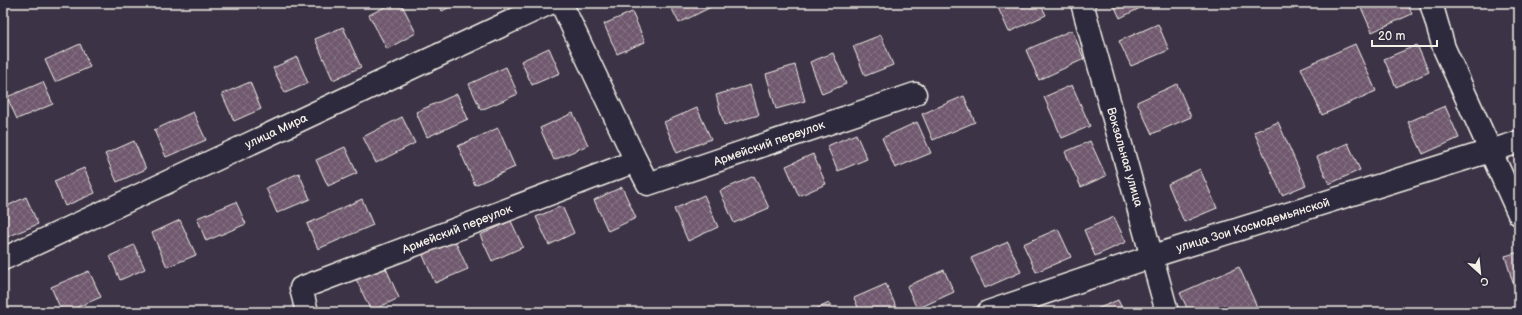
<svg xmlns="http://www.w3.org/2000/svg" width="1522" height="315" font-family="'Balsamiq Sans',sans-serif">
<defs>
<pattern id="building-cross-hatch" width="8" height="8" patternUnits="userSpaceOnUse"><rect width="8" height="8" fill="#6f596e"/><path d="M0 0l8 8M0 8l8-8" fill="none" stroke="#847183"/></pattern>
</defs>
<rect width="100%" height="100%" fill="#3c3347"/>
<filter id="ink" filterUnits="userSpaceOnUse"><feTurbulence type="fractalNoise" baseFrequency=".025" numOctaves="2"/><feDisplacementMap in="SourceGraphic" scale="8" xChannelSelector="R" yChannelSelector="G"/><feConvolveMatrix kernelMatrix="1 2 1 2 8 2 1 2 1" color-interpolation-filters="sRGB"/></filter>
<g filter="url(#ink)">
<!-- building -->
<g fill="url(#building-cross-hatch)" stroke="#f4f1e8">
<polygon points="393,3 401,3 416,33 387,49 369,15"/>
<polygon points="438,3 458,3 442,11"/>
<polygon points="669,3 717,3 717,4 679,23"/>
<polygon points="996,3 1040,3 1046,15 1009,32"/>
<polygon points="1113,3 1150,3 1120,18"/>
<polygon points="1359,3 1407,3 1412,14 1372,32"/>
<polygon points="632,12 645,42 617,54 604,24"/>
<polygon points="1158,24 1169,50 1131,66 1119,41"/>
<polygon points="343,27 361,67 333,80 315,39"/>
<polygon points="1072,30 1084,59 1039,80 1026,50"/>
<polygon points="881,35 893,65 865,76 853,46"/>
<polygon points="80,44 90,67 55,82 45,60"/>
<polygon points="1355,44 1376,91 1322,115 1301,68"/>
<polygon points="1417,45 1429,72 1396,87 1384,59"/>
<polygon points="549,48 560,73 532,85 521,61"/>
<polygon points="833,53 846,84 822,94 810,62"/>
<polygon points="297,57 308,83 285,93 273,68"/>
<polygon points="795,65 805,101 776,109 766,74"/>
<polygon points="1519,65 1519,87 1514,66"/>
<polygon points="506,67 518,94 481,110 469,84"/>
<polygon points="43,82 53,104 17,119 7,97"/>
<polygon points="250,82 261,109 234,121 222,94"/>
<polygon points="1177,84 1191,117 1152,134 1137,102"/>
<polygon points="750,85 759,115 724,125 716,95"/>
<polygon points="1072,85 1090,126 1062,138 1044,97"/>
<polygon points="457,94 468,119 427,137 416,112"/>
<polygon points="964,96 975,122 933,140 922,114"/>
<polygon points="1445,106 1459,138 1423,154 1408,122"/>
<polygon points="697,108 711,139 677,153 664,122"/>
<polygon points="193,112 206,140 166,157 154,130"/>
<polygon points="573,113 588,145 554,160 540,128"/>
<polygon points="402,117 415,143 376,163 363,137"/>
<polygon points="917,122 931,153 895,168 882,138"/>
<polygon points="1278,122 1306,185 1282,195 1254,132"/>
<polygon points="498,128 515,167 475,185 458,146"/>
<polygon points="856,134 867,159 838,171 827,146"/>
<polygon points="134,141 146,169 117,182 105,154"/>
<polygon points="1090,141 1106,176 1081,187 1065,152"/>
<polygon points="1348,143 1360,170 1329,184 1317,157"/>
<polygon points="345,147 357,173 328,186 316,160"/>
<polygon points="813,154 826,184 799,196 786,166"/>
<polygon points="84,168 95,193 65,206 54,181"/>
<polygon points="1200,169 1217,208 1184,222 1168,184"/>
<polygon points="299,173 310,199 277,213 266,188"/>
<polygon points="754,176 769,208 734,223 720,191"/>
<polygon points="622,187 636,218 608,231 594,200"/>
<polygon points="704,195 718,227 688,241 674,209"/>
<polygon points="26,197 38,224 5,238 3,233 3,208"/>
<polygon points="362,199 373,225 318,249 307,224"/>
<polygon points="236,202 246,224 206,241 197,218"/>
<polygon points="562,206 574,233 549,245 536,217"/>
<polygon points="1114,217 1126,242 1095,256 1084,230"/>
<polygon points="180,220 196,255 167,267 152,233"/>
<polygon points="511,221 523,247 492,261 480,235"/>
<polygon points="1058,229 1071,257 1036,272 1023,244"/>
<polygon points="454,239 468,269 435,283 422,253"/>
<polygon points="1008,242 1021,272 985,288 971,258"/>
<polygon points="134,245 145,269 120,280 110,256"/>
<polygon points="1519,252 1519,292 1516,293 1505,256"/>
<polygon points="385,266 399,298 371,311 356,279"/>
<polygon points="1239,267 1258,309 1250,312 1189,312 1180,293"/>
<polygon points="944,270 954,292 917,309 907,286"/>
<polygon points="89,271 101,297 66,312 62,312 51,287"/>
<polygon points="886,284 898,311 860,312 854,298"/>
<polygon points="1118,300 1124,312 1090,312"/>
<polygon points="829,303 833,312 810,312"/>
</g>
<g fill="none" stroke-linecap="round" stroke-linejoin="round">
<!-- minor casing -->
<g stroke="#f4f1e8" stroke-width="25">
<g id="minor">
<polyline points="1082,3 1167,312"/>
<polyline points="1431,3 1444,48 1519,214"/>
<polyline points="636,161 648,184 915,94"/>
<polyline points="3,259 550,3"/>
<polyline points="307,312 301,288 636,161 561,3"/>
<polyline points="988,312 1153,256 1519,142"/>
</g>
</g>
<!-- minor -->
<use href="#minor" stroke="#2f2a3d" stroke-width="22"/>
</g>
</g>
<g text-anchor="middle" stroke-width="3" stroke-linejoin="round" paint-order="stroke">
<!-- street labels -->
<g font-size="12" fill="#f4f1e8" stroke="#2f2a3d">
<text transform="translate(276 131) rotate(-25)" y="4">улица Мира</text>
<text transform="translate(769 143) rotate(-19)" y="4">Армейский переулок</text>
<text transform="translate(1125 157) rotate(74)" y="4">Вокзальная улица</text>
<text transform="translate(1253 225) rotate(-17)" y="4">улица Зои Космодемьянской</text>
<text transform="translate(457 229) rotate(-21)" y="4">Армейский переулок</text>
</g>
</g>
<!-- margin -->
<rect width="1522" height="315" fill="none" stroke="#2f2a3d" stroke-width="16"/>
<rect x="8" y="8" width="1506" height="299" fill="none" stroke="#f4f1e8" stroke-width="1.5" filter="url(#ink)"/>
<!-- north arrow -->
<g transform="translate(1480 273) rotate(153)" stroke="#2f2a3d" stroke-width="3" paint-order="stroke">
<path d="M0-3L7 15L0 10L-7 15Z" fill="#f4f1e8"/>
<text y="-6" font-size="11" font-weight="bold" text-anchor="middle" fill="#f4f1e8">С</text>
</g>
<!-- scale -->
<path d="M1372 40v6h65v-6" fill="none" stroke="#f4f1e8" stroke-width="2"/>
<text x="1378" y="40" font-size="12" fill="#f4f1e8" stroke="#2f2a3d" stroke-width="3" paint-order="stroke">20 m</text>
</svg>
